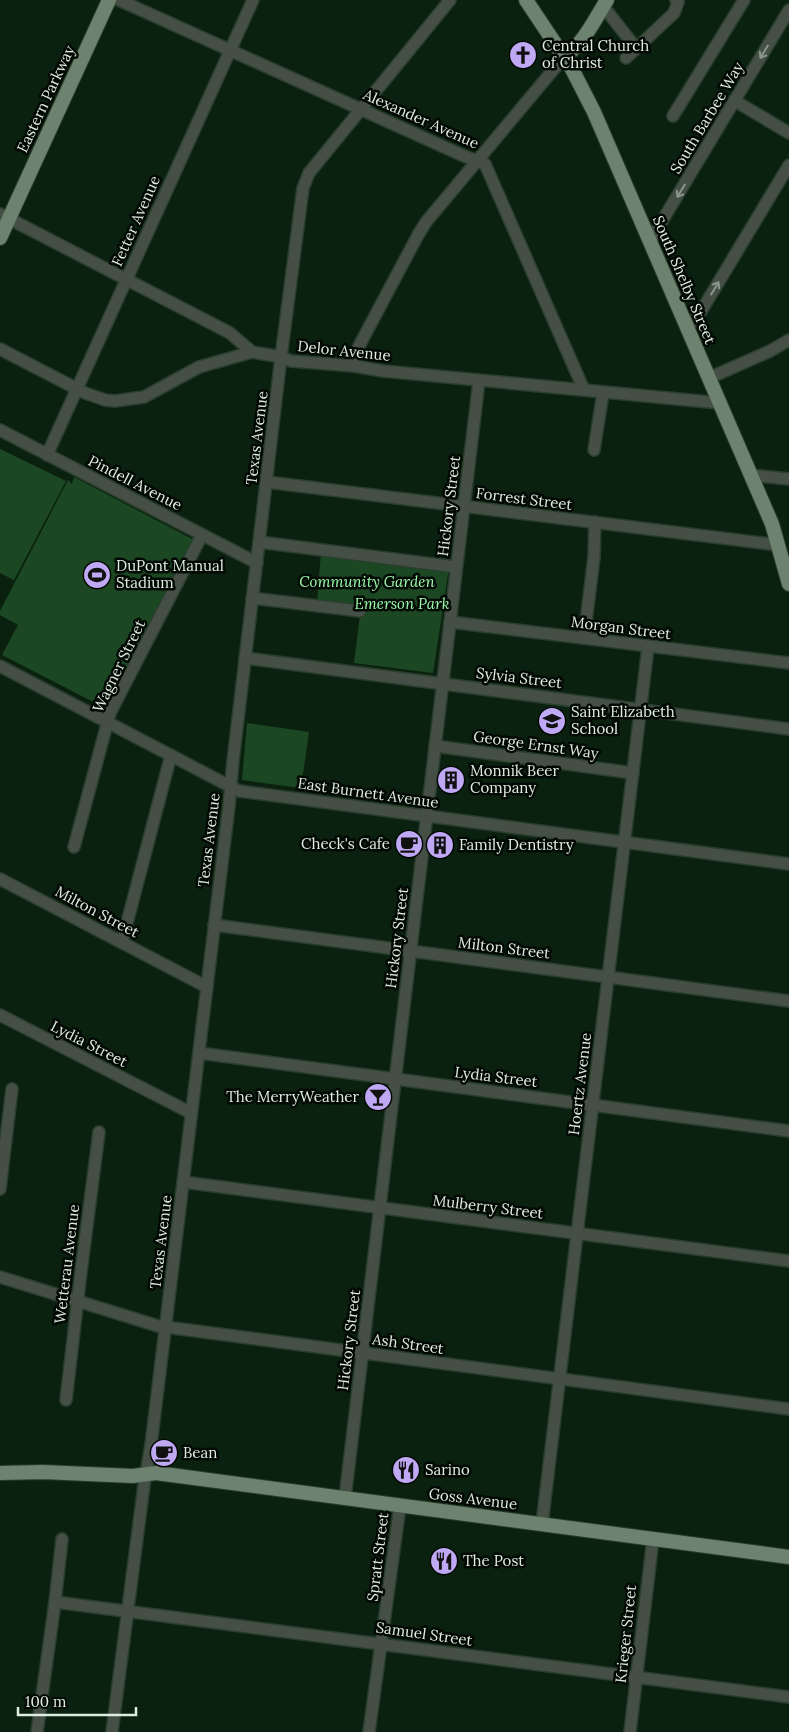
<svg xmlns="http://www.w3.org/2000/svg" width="789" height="1732" font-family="Lora,serif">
<rect width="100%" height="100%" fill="#0b210f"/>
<!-- green -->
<g fill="#1b4823">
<polygon points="0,449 66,481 14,580 0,573"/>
<polygon points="74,477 194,540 107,709 2,655 18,625 0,615 0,611 68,480 72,484"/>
<polygon points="321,552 449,568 433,673 354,663 361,607 317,603"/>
<polygon points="247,723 309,732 301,788 242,780"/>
</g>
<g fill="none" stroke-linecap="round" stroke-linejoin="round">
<!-- minor casing -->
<g stroke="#293e2c" stroke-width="14">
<g id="minor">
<polyline points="119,0 464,156 485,164 584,390"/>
<polyline points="603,6 636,48"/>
<polyline points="626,58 674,13 678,2 676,0"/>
<polyline points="735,101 789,133"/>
<polyline points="673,116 744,0"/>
<polyline points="0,214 230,333 252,352 281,357 291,361 354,366 383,371 720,403"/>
<polyline points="650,241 789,10"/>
<polyline points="688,327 700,313 789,165"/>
<polyline points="0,349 85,393 105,400 115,401 144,397 199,367 252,352"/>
<polyline points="354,366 359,346 418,235 426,222 564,57"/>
<polyline points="709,378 770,351 789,340"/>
<polyline points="0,430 257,563"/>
<polyline points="594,450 603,393"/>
<polyline points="47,455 253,0"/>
<polyline points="751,475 789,479"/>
<polyline points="267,482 778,545"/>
<polyline points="259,542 456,567"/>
<polyline points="252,598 360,611"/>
<polyline points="450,622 789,663"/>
<polyline points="584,638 594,557 595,522"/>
<polyline points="245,658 789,729"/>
<polyline points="0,666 239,791 789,864"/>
<polyline points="435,746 633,773"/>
<polyline points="74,847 110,713 202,535"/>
<polyline points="0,879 207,987"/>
<polyline points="214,925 789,1001"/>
<polyline points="122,942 171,755"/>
<polyline points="0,1015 191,1113"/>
<polyline points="199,1053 789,1131"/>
<polyline points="183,1182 789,1261"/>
<polyline points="0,1189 12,1089"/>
<polyline points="0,1277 158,1326 789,1409"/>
<polyline points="66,1400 81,1272 99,1132"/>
<polyline points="345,1498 479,381"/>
<polyline points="542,1524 648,647"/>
<polyline points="55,1602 789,1697"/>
<polyline points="37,1732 55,1602 62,1539"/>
<polyline points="112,1732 144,1485 151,1445 229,806 233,761 281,357 303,188 309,173 450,0"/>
<polyline points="369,1732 400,1506"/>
<polyline points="630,1732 653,1539"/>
</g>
</g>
<!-- major casing -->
<g stroke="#293e2c" stroke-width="16">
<g id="major">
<polyline points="526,0 572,69 594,112 772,524 789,584"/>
<path d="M564 57C584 43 594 21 607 0"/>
<polyline points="0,238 109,0"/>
<polyline points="0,1473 43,1472 133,1476 156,1473 789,1557"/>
</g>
</g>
<!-- minor -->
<use href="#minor" stroke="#454f45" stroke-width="11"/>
<!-- major -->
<use href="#major" stroke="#6d826f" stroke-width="14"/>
</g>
<!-- one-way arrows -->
<defs><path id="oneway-shaft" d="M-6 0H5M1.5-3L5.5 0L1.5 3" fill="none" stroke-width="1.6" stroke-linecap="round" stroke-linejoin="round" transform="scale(1.25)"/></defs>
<g stroke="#8a968b">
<use href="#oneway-shaft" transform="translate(764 52) rotate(121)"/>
<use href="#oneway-shaft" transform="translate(681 191) rotate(121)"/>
<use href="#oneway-shaft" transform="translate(715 288) rotate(-59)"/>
</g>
<!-- icons -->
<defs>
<g id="church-disc" transform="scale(1.4375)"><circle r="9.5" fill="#bfa8f4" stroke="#020803"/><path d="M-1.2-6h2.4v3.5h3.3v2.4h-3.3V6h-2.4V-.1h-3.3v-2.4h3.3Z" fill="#111"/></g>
<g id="stadium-disc" transform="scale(1.4375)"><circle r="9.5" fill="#bfa8f4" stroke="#020803"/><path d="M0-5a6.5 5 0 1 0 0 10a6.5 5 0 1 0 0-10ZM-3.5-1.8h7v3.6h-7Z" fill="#111"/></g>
<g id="school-disc" transform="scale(1.4375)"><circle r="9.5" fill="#bfa8f4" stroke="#020803"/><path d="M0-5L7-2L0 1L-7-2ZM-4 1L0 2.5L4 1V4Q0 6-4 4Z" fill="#111"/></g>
<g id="building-disc" transform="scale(1.4375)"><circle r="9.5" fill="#bfa8f4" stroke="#020803"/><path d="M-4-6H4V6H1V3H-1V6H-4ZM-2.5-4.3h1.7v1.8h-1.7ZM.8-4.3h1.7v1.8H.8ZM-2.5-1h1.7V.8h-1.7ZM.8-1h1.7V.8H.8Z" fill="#111"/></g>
<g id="cafe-disc" transform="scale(1.4375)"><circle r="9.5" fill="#bfa8f4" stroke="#020803"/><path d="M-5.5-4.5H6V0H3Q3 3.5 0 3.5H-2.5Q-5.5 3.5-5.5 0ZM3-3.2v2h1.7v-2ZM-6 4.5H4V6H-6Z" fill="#111"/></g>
<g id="bar-disc" transform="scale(1.4375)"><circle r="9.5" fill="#bfa8f4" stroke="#020803"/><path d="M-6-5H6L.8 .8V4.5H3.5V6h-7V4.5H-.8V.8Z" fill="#111"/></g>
<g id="restaurant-disc" transform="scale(1.4375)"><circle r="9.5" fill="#bfa8f4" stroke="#020803"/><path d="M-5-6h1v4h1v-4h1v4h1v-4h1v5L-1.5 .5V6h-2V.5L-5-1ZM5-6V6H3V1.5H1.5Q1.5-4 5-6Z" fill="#111"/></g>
</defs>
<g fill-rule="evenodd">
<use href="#church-disc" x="523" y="55"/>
<use href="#stadium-disc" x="97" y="575"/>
<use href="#school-disc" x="552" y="721"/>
<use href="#building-disc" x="451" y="780"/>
<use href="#cafe-disc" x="409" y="844"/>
<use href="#building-disc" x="440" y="845"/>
<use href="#bar-disc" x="378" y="1097"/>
<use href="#cafe-disc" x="164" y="1453"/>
<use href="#restaurant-disc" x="406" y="1470"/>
<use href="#restaurant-disc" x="444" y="1561"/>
</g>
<g text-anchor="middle" stroke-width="5" stroke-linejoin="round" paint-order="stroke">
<!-- poi labels -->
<g font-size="15" fill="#dfede0" stroke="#020803" text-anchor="start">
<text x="542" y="51">Central Church<tspan x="542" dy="17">of Christ</tspan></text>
<text x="116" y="571">DuPont Manual<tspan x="116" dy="17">Stadium</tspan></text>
<text x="571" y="717">Saint Elizabeth<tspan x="571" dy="17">School</tspan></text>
<text x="470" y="776">Monnik Beer<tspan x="470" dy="17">Company</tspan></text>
<text x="390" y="849" text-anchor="end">Check's Cafe</text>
<text x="459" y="850">Family Dentistry</text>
<text x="359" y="1102" text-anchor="end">The MerryWeather</text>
<text x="183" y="1458">Bean</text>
<text x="425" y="1475">Sarino</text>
<text x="463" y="1566">The Post</text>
</g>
<!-- street labels -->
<g font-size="15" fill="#dfede0" stroke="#020803">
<text transform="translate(46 99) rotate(-65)" y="5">Eastern Parkway</text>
<text transform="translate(707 118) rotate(-59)" y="5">South Barbee Way</text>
<text transform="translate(421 119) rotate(24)" y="5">Alexander Avenue</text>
<text transform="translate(136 221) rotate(-66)" y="5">Fetter Avenue</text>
<text transform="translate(684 280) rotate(67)" y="5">South Shelby Street</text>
<text transform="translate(344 351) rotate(6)" y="5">Delor Avenue</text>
<text transform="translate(257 438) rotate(-83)" y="5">Texas Avenue</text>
<text transform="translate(135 483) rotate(27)" y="5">Pindell Avenue</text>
<text transform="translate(524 499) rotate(7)" y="5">Forrest Street</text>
<text transform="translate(449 506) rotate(-83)" y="5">Hickory Street</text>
<text transform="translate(621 628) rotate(7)" y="5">Morgan Street</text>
<text transform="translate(119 666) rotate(-64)" y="5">Wagner Street</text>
<text transform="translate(519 678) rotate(7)" y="5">Sylvia Street</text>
<text transform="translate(536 745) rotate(8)" y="5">George Ernst Way</text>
<text transform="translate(368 793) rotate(8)" y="5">East Burnett Avenue</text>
<text transform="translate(209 840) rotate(-83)" y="5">Texas Avenue</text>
<text transform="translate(97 912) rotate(28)" y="5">Milton Street</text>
<text transform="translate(397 938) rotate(-83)" y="5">Hickory Street</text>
<text transform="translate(504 948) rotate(7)" y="5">Milton Street</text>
<text transform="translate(89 1044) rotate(27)" y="5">Lydia Street</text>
<text transform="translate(496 1077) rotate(7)" y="5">Lydia Street</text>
<text transform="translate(580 1084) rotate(-83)" y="5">Hoertz Avenue</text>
<text transform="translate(488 1207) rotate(7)" y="5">Mulberry Street</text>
<text transform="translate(161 1242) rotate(-83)" y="5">Texas Avenue</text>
<text transform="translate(67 1264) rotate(-83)" y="5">Wetterau Avenue</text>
<text transform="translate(349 1340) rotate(-83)" y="5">Hickory Street</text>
<text transform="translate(408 1344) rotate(8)" y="5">Ash Street</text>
<text transform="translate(473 1499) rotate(7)" y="5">Goss Avenue</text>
<text transform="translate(378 1557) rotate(-83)" y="5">Spratt Street</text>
<text transform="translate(424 1634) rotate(8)" y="5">Samuel Street</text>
<text transform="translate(626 1634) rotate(-84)" y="5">Krieger Street</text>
</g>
<!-- park labels -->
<g font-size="15" font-style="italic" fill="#9dfdab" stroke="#020803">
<text x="367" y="587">Community Garden</text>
<text x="402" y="609">Emerson Park</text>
</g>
</g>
<!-- scale -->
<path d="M18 1707v8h118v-8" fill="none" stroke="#dfede0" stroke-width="2.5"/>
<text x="25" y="1707" font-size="15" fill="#dfede0" stroke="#020803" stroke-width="4" paint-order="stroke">100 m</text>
</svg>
